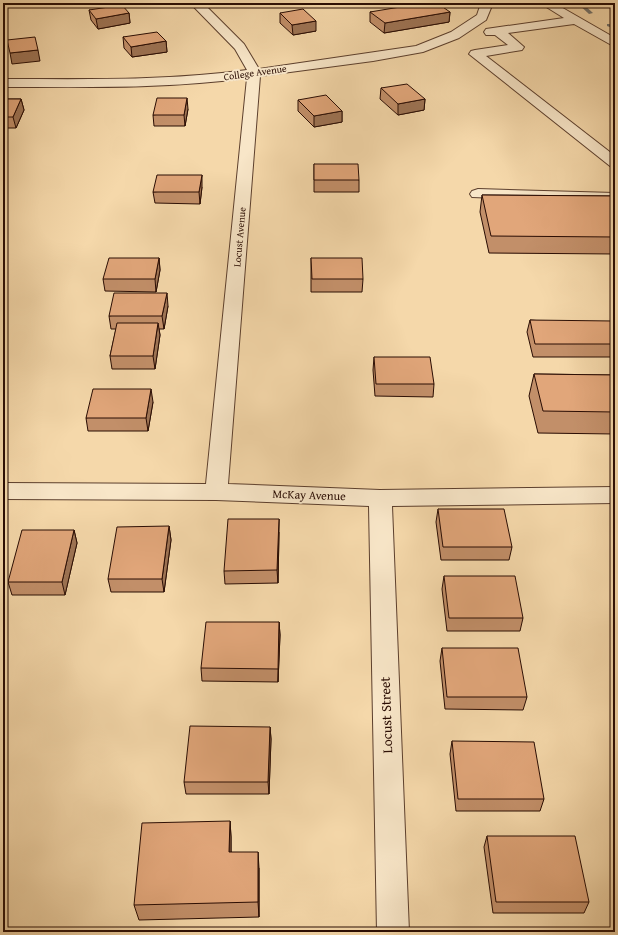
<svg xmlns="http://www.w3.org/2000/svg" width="618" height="935" font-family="'Gentium Book Plus',serif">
<rect width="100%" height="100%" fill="#f5d8aa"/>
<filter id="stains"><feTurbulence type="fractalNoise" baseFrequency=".005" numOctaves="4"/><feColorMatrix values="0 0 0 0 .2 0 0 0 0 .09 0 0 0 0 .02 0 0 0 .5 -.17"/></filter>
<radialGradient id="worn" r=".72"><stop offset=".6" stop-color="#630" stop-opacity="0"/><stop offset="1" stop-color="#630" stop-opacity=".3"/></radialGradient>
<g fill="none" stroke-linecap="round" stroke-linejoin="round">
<!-- stream -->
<g fill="#72736d" fill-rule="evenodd">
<polygon points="577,3 582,3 593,13 589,14"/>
<polygon points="609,24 615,26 615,29 607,26 607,24"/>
</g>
<!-- minor casing -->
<g stroke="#5c3f2d" stroke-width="2">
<g id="minor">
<path d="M190 3H203L244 44 259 69 416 46 451 32 477 15 481 3H493L486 20 459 38 423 52 373 61 260 76 228 484 380 490 615 487V503L392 506 409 932H377L369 506 216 500 3 499V483L206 484 247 78C166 89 85 87 3 87V79C84 79 166 81 247 70L235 49Z"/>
<polygon points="540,3 554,3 615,38 615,47 574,24 508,33 524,47 522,50 486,56 615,156 615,168 610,166 469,54 471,51 475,50 508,45 495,35 486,35 484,32 486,29 564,18"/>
<polygon points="478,189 615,193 615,203 472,197 470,194 472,191"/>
</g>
</g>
<!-- minor -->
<use href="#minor" fill="#f8e6c8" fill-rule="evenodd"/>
</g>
<!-- wall -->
<g fill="#c28f69" stroke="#290c03">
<polygon points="89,10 129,13 130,23 98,29 91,20"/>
<polygon points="370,12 450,12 449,22 384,33 370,22"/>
<polygon points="280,13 316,31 293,35 280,23"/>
<polygon points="123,37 166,41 167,52 132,57 124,48"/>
<polygon points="381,88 425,99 424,110 398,115 380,99"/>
<polygon points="3,99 21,99 24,110 16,128 3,128"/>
<polygon points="298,100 342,111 342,122 314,127 298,111"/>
<polygon points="188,109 185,126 154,126 153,115"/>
<polygon points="314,164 359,180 359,192 314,192"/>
<polygon points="202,187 200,204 155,203 153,192"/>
<polygon points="482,195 615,196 615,254 489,253 480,212"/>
<polygon points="159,258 160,270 156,292 105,291 103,279"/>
<polygon points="311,258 363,279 362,292 311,292"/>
<polygon points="168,306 164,329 159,329 160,335 155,369 112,369 110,356 116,329 111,329 109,316"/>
<polygon points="530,320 615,327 615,357 533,357 527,332"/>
<polygon points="374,357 434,384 433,397 375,396 373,370"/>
<polygon points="534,374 615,375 615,434 538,433 529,396"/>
<polygon points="153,402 148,431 88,431 86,418"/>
<polygon points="438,509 512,547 509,560 441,560 436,522"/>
<polygon points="169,526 171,540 164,592 111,592 108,579"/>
<polygon points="74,530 77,543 65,595 12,595 8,582"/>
<polygon points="279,532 278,583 225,584 224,571"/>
<polygon points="444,576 523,618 520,631 447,631 442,589"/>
<polygon points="279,622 280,635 278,682 202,681 201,668"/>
<polygon points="442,648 527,697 523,710 445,709 440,661"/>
<polygon points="270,727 271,739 269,794 186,794 184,782"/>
<polygon points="452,741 544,799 540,811 456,811 450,754"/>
<polygon points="230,821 231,837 231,852 259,868 259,917 139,920 134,905"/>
<polygon points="487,836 589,902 584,913 493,913 484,847"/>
</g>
<!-- shaded-wall -->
<g fill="#9e7455" stroke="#290c03">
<polygon points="450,12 449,22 384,33 385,23"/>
<polygon points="129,13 130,23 98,29 96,19"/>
<polygon points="316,21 316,31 293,35 292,25"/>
<polygon points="166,41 167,52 132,57 131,47"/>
<polygon points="38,50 40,61 12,64 10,53"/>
<polygon points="187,98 188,109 185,126 184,115"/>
<polygon points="21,99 24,110 16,128 13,117"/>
<polygon points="425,99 424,110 398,115 398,104"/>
<polygon points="342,111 342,122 314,127 314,116"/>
<polygon points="202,175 202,187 200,204 199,192"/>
<polygon points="159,258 160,270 156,292 155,279"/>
<polygon points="167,293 168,306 164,329 162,316"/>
<polygon points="158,323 160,335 155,369 153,356"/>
<polygon points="151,389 153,402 148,431 146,418"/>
<polygon points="279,519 279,532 278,583 277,570"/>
<polygon points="169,526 171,540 164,592 162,579"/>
<polygon points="74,530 77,543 65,595 62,582"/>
<polygon points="279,622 280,635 278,682 278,669"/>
<polygon points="270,727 271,739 269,794 268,782"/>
<polygon points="230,821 231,837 231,868 229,852"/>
<polygon points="258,852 259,868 259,917 258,902"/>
</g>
<!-- building -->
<g fill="#e1a67a" stroke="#290c03">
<polygon points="424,3 437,3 450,12 385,23 370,12"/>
<polygon points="122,5 129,13 96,19 89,10"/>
<polygon points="303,9 316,21 292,25 280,13"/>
<polygon points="157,32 166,41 131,47 123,37"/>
<polygon points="35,37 38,50 10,53 7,40"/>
<polygon points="407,84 425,99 398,104 381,88"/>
<polygon points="326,95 342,111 314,116 298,100"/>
<polygon points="157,98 187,98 184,115 153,115"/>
<polygon points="3,99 21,99 13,117 3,117"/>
<polygon points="314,164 358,164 359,180 314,180"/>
<polygon points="157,175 202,175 199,192 153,192"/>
<polygon points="482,195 615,196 615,237 491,236"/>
<polygon points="109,258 159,258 155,279 103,279"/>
<polygon points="311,258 362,258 363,279 312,279"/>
<polygon points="114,293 167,293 162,316 109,316"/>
<polygon points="530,320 613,321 615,327 615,344 535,344"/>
<polygon points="117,323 158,323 153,356 110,356"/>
<polygon points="374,357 430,357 434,384 376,384"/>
<polygon points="534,374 615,375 615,412 543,411"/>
<polygon points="93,389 151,389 146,418 86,418"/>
<polygon points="438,509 504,509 512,547 443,547"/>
<polygon points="228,519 279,519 277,570 224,571"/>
<polygon points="169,526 162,579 108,579 117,527"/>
<polygon points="22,530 74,530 62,582 8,582"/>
<polygon points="444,576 515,576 523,618 449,618"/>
<polygon points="206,622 279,622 278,669 201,668"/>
<polygon points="442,648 518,648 527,697 447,697"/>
<polygon points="190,726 270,727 268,782 184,782"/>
<polygon points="452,741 534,742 544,799 458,799"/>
<polygon points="230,821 229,852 258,852 258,902 134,905 142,823"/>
<polygon points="487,836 575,836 589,902 496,902"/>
</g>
<g text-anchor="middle" stroke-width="4" stroke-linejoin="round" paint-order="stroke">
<!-- far-street labels -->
<g font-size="10" fill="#290c03" stroke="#f8e6c8">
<text transform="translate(255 72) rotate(-8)" y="4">College Avenue</text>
<text transform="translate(239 237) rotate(-85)" y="4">Locust Avenue</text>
</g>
<!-- street labels -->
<g font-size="12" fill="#290c03" stroke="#f8e6c8">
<text transform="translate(309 495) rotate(2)" y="4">McKay Avenue</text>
</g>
<!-- near-street labels -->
<g font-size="14" fill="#290c03" stroke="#f8e6c8">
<text transform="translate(386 715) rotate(-92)" y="5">Locust Street</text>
</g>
</g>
<!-- margin -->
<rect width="618" height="935" fill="none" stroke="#f5d8aa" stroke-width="16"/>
<rect x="4" y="4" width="610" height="927" fill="none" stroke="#290c03" stroke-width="2"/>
<rect x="8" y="8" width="602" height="919" fill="none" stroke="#290c03"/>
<rect width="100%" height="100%" filter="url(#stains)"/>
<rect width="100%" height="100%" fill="url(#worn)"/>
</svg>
